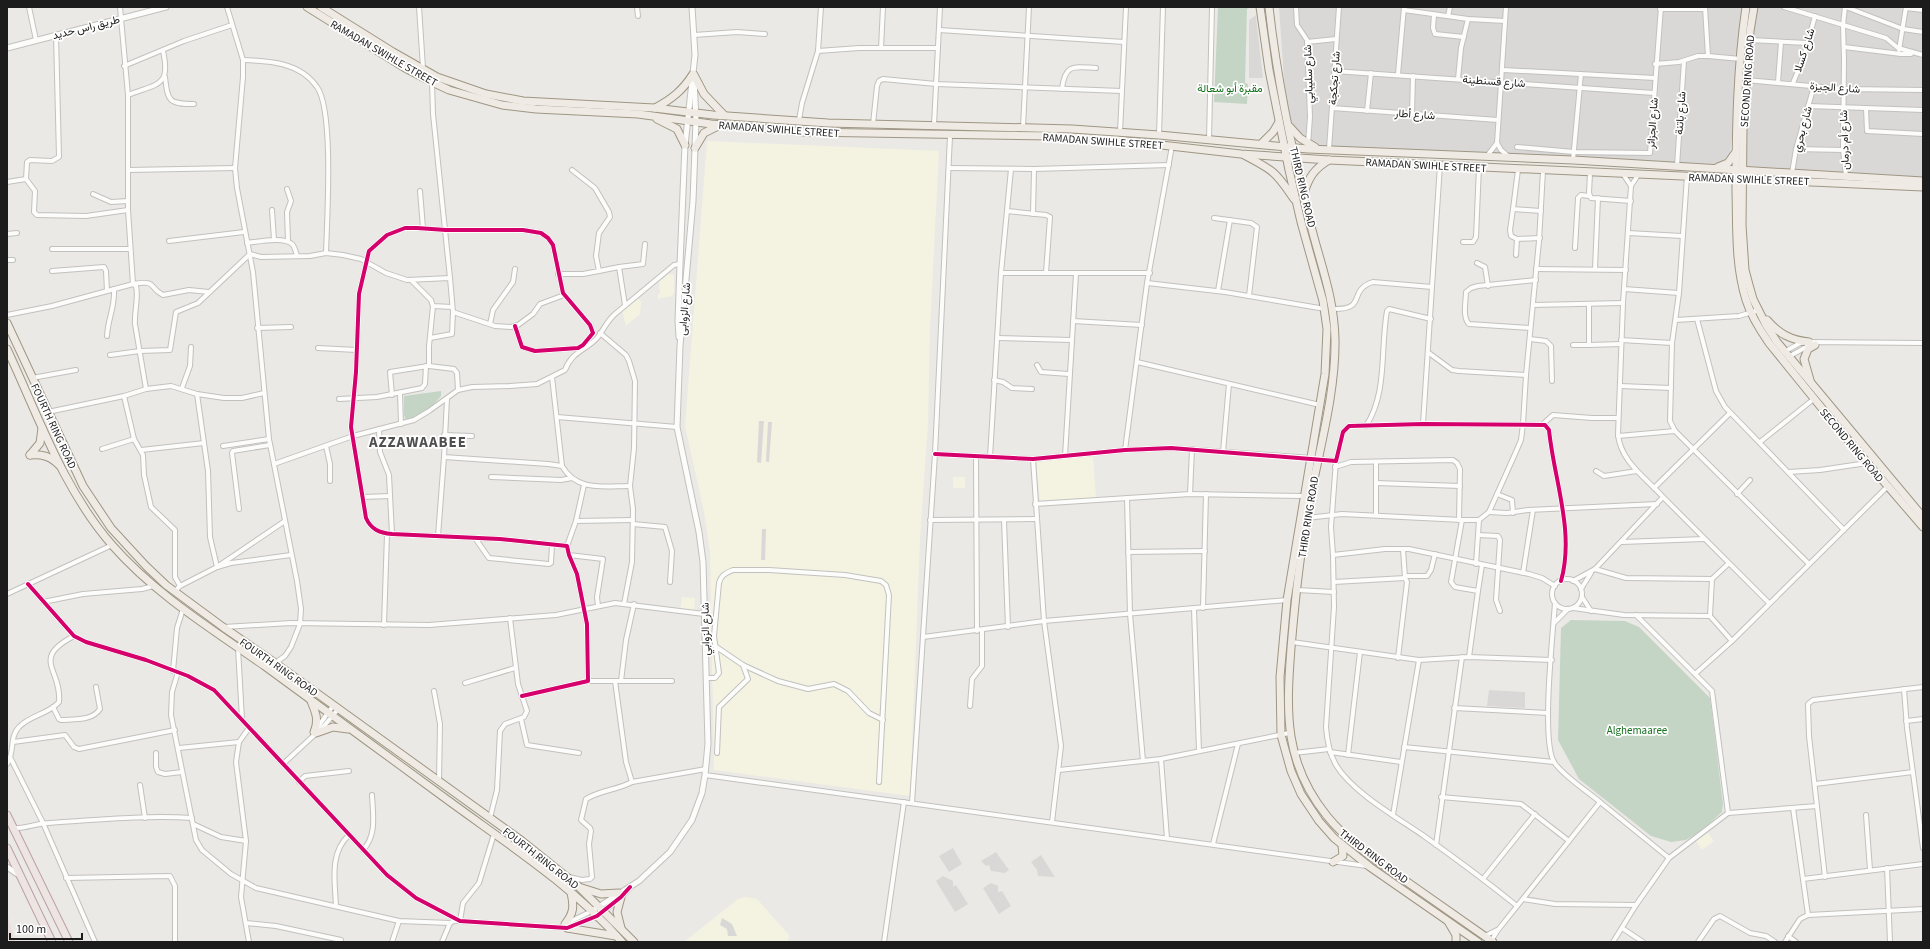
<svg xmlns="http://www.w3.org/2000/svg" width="1930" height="949" font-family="'Source Sans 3',Vazirmatn,sans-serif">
<rect width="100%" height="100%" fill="#ebe9e5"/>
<!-- residential -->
<g fill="#dad8d6">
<polygon points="1279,7 1749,7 1728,169 1319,149 1287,121"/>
<polygon points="1751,7 1923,7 1923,181 1747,171 1742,161"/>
</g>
<!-- commercial -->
<polygon fill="#ecdedb" points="7,914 9,920 15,942 7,942"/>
<!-- education -->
<g fill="#f4f3e1">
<polygon points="707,141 939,151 930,326 928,423 920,538 910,796 714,770 710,552 704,512 685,426"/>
<polygon points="668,274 674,275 674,293 672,296 658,299 658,294 660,294 659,281 662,280"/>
<polygon points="638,298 641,302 640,314 626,326 622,310 633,299"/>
<polygon points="1093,455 1096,499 1040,502 1036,460"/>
<rect x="953" y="477" width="12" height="11"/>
<polygon points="682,597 695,598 694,612 680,611"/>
<polygon points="1708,833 1714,841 1702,850 1696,841"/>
<polygon points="746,897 757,899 789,935 788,942 684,942 738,899"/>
</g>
<!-- religious -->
<g fill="#d9d8d6">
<polygon points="1256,15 1257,26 1263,78 1249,78 1249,20"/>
<polygon points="1472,29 1479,31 1478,41 1475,40 1474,45 1469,45"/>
<polygon points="1380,82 1408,84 1408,94 1380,92"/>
<polygon points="1381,97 1410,99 1409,109 1380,108"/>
<polygon points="759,421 764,421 761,463 757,462"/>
<polygon points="768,422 772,422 769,462 766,462"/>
<polygon points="762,529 766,529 765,560 761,560"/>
<polygon points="1489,690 1525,692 1525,708 1487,706"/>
<polygon points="953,848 962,864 949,872 939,856"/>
<polygon points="996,852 1009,870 1005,873 991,871 989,865 986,866 981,861"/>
<polygon points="1041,855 1055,877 1038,876 1037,870 1031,862"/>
<polygon points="943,876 953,881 953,887 956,885 968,904 955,912 936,881"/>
<polygon points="991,883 998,886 998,892 1002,891 1011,906 999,914 983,888"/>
<polygon points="722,918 732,924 737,936 728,936 727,929 720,925"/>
</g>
<!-- cemetery -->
<g fill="#c5d5c5">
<polygon points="1218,7 1251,7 1247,9 1245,83 1248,84 1247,104 1214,102"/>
<path d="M441 391V396C431 408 422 418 406 420L404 415V396Z"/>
<polygon points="1571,620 1625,621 1639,627 1710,698 1723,804 1722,812 1701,831 1686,840 1671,842 1651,836 1579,779 1558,740 1561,628"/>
</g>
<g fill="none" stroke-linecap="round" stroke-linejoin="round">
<!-- minor casing -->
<g stroke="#c2c1bf" stroke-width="6">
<g id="minor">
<polyline points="29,7 36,40"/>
<path d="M120 7 128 95V210L133 284 136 286C139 298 134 311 135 324L146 389"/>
<polyline points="227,7 243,60 243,77 235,168 237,188 253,272 269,439 297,581 301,609 300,624 291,647 285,656 268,668"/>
<polyline points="419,7 423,68"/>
<polyline points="637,7 638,16"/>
<polyline points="1296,7 1297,25 1307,40 1310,117 1308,144"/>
<polyline points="1784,7 1886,38 1898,48 1923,55"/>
<polyline points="1845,7 1843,25 1844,60 1843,150 1846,176"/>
<polyline points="1846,7 1903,29 1923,32"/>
<polyline points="1906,8 1923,10"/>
<polyline points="1660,9 1705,9"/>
<polyline points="1404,10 1468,19 1505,21"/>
<polyline points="1434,15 1433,28 1435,34 1464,37"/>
<polyline points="1448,16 1450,7"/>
<polyline points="939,30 1124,42"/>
<polyline points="694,35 737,32 765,34"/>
<polyline points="1749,40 1807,43"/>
<polyline points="1307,42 1336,39"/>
<polyline points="1844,47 1901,54 1911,54"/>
<polyline points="881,48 883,7"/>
<polyline points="1899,50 1906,7"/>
<polyline points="818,51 859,48 938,48"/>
<polyline points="1708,56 1741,59"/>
<path d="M243 60C269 61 300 62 317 87 334 110 327 220 326 253"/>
<polyline points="1655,64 1679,62 1698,56 1708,56 1705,7"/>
<polyline points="124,66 184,41 232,25"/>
<polyline points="1503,70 1655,78"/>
<polyline points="1334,71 1654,93"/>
<polyline points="1398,74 1404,7"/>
<path d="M165 77C168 101 168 104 194 104"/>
<polyline points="1458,79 1461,48 1468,19"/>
<polyline points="1746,80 1844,89 1923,90"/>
<polyline points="432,82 433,114 450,278"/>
<polyline points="1778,82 1781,42"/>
<polyline points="1793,83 1804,56 1815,16"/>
<path d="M1062 89C1065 63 1074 67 1096 68"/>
<path d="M128 95C158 83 171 87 163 51"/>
<polyline points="1808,106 1923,110"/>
<polyline points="1332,108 1498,120"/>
<polyline points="1866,108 1867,131 1923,134"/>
<polyline points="1367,111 1371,73"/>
<polyline points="1412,114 1413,76"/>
<polyline points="799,120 802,103 818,51 821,7"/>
<polyline points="873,124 877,86 879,81 883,79 936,84 1122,91"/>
<polyline points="934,125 940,7"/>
<polyline points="1023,127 1029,7"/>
<polyline points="1120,132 1126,7"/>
<polyline points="1159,135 1163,7"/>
<polyline points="1209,139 1212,7"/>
<polyline points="1497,143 1501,150 1508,156"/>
<polyline points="1517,147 1574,152 1650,153 1661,7"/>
<polyline points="1329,149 1339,7"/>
<polyline points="1796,149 1843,150"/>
<polyline points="1487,156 1497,143 1506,7"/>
<polyline points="1573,160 1581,74"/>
<polyline points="1677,166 1684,61"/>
<polyline points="949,168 1034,169 1169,165"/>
<polyline points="128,170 235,168"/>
<polyline points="1518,170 1513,209 1541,211"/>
<polyline points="1590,173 1589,193 1591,198 1631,201"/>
<polyline points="1792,173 1796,149 1814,86"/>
<polyline points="1623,174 1631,186"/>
<polyline points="1687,176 1679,293 1672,343 1670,421 1675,431 1809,564"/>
<polyline points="26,179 27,162 30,160 52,161 59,157 56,35"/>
<polyline points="26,179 35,191 34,212 37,215 86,216 128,210"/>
<polyline points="7,182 26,179"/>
<polyline points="287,189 291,201 287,212 288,241"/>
<polyline points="420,191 423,228"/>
<polyline points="93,194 111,202 128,201"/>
<polyline points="1513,209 1510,230 1511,236 1517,239 1540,238"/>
<polyline points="272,210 274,240"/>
<polyline points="1007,211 1046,215 1050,217 1046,273"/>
<polyline points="1033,214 1034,169"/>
<polyline points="1214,218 1251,223 1257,227 1249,296"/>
<polyline points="1628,233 1682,236"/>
<polyline points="7,234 17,233"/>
<polyline points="169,241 244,232"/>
<polyline points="1463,242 1473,242 1476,237 1479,167"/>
<path d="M247 243C257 242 284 236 292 244 295 247 296 252 297 256"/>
<polyline points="1575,248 1578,198 1581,195 1589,196"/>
<polyline points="52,249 129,249"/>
<polyline points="250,254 261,257 310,256 326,253 343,255 361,259 386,273 407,280 450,278 453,312 495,326 511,327 518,325 533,314 540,304 564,295"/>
<polyline points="1516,255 1517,239"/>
<polyline points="7,260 13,260"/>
<polyline points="1477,263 1485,267 1488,286"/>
<polyline points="619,267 643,264 645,244"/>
<polyline points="1536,269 1626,270"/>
<polyline points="1595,269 1598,198"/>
<polyline points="52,271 104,267 106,271 107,291"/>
<polyline points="599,271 619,267 625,305"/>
<polyline points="1001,273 1150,273"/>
<polyline points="558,274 583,274 599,271 596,256 599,233 610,217 609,212 595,188 572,170"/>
<polyline points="412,281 431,300 433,306 452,307"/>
<polyline points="1147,283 1225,292 1325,309"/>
<polyline points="1624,289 1679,293"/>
<polyline points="1218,291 1230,220"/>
<polyline points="1589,304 1589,345 1621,344"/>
<polyline points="1533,305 1623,303"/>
<polyline points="433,306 429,346 429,366 454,369 457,373 458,390"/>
<path d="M1332 309C1369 310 1346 291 1373 282L1432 287"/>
<path d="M7 315 52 306 133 284C159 280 147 287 163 295L189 290 209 292"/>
<polyline points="1697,319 1716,391 1725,407 1844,530"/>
<polyline points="1676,320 1739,316 1759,310"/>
<polyline points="1073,321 1142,325"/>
<polyline points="490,324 493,310 513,282 515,269"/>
<path d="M515 326 522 347 535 351 578 348 583 345 593 333 590 325 563 293 553 245 548 238 541 233 523 230H446L417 228H405L387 235 369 251 359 294 356 372 351 427 366 518C371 529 379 533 392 534L500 539 567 546 569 555 577 574 587 624 588 681 522 696"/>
<polyline points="257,328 291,327"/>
<path d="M1530 328 1469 324C1462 317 1466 301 1466 292L1471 288 1478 286 1536 280"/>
<polyline points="600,333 626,355 629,361 635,381 634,448 630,486 633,509 632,562 624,604"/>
<path d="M107 336C108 317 115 309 114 289"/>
<polyline points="430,338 452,334 453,312"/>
<polyline points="997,338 1071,340"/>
<polyline points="1530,339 1546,341 1551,346 1552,381"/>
<polyline points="1621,340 1672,343"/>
<polyline points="1573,345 1589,345"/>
<polyline points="318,348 357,350"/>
<polyline points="1784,352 1800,343 1809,342 1923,343"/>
<polyline points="1429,353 1452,370 1459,371 1526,375"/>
<polyline points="110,355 140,351 170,350 176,312 198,303 250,254"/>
<polyline points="1788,357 1810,345"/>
<polyline points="1137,362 1320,405"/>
<polyline points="1037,365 1041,372 1069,374"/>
<polyline points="552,377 562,466"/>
<polyline points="32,378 76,370"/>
<polyline points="994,380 1003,382 1012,388 1032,389"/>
<polyline points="1620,386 1671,388"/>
<polyline points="182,388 190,366 191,347"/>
<polyline points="197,394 208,471 210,537 217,567 285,521"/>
<polyline points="400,394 401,424"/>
<polyline points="392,395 390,372 428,366"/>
<polyline points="124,396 134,439 143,455 144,475 151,507 175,530 175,577 180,586"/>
<polyline points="339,399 377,397 422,388 425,384 426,366"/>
<path d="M447 399 444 457 548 464 562 466C577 492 604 486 630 486"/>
<polyline points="48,412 124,396 146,389 171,386 197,394 224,398 242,398 264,393"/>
<polyline points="557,417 677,427"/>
<polyline points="1423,424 1440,165"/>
<polyline points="1543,424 1553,415 1592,418 1618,418"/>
<path d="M1366 426C1388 392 1380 349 1387 311L1389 309 1431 319"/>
<polyline points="379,429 380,452 389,475 392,534"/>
<polyline points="444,435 472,436"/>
<polyline points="1618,436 1675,431"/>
<polyline points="1760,442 1815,398"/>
<polyline points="223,446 269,439"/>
<polyline points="326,446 330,464 330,481"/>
<polyline points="102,449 134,439"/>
<polyline points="141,450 204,443"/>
<polyline points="1125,450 1147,283 1172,146"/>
<polyline points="1223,452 1229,384"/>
<polyline points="935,454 1033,459 1125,450 1171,448 1311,458"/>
<polyline points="976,456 977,631"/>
<polyline points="1065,456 1076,274"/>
<polyline points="990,457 1001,273 1011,169"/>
<polyline points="1033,459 1044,621 1061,746 1052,822"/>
<path d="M1318 459 1336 461 1343 432 1349 426 1423 424 1545 425 1549 430C1554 480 1575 532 1561 581"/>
<path d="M1336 461 1331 527 1333 555 1334 607 1326 727C1327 740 1329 753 1336 765 1352 792 1398 818 1424 836 1455 858 1486 881 1517 906"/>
<polyline points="1376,462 1376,515"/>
<path d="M274 464 353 436 414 420 429 411 458 390 472 387 510 386 537 384 565 370C572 351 587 350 598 337 604 329 607 321 615 314L674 265 680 264"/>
<polyline points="1335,467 1351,462 1453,460 1457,463 1460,469 1459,520"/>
<polyline points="1596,471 1604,476 1637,471"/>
<polyline points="1789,472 1820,470 1867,463"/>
<polyline points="491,477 561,480 572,478"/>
<polyline points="1376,483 1460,486"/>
<polyline points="1654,488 1730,413"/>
<polyline points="1190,494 1192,449"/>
<polyline points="1497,494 1512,500 1513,513"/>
<polyline points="1737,494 1750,480"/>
<polyline points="363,497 390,496"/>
<polyline points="1663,497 1769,603"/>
<polyline points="1127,498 1130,614 1143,761"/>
<polyline points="1035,504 1190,494 1304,496"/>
<polyline points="239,509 232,453 233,451 270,445"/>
<polyline points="1489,512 1507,513 1528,510 1657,504"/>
<polyline points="1307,518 1342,514 1462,520 1451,582 1455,587 1478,591 1469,657"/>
<polyline points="930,520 1036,519"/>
<polyline points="1004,520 1008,627"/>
<polyline points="1462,520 1479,520 1489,512 1515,454 1521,440 1523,424 1526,375 1539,241 1543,171"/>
<polyline points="576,521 633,520"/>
<polyline points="633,524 665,527 672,551 670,582"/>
<polyline points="1478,535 1498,536 1500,540 1496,600 1500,611"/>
<polyline points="438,536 444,457"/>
<polyline points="475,538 489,558 549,564 551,563 552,545"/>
<polyline points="1622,542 1704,539"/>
<polyline points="567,546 576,521 584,485"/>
<polyline points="1128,552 1205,551"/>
<polyline points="569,555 603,559 597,597 598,606"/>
<polyline points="1333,555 1385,549 1409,549 1529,574 1542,578 1555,586"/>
<polyline points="1476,564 1479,520"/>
<polyline points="1595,569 1626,578 1712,579 1728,564"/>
<polyline points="1523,573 1533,510"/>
<polyline points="1405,576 1427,576 1431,570 1435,554"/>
<circle cx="1567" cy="594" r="15"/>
<path d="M1573 581 1595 569 1663 497C1646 478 1620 461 1618 434L1623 303 1631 186 1638 175"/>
<polyline points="1334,582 1405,578"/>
<polyline points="28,584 74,636 86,642 146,660 188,676 214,690 387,875 416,898 460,921 567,928 597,916"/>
<polyline points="1581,589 1591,573"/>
<polyline points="1297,590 1334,592"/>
<polyline points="175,591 180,586 217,567 231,563 291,555"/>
<polyline points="1478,591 1482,565"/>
<polyline points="7,594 112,545"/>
<polyline points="1582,597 1591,611"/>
<polyline points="43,602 83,594 142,589 153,586"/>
<polyline points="1203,608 1206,494"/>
<polyline points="1573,608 1624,615 1710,616 1732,641"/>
<polyline points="1194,609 1199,751"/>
<polyline points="1636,615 1712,691 1728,813"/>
<polyline points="1710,616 1712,579"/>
<polyline points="1554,623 1568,609"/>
<polyline points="384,625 387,534"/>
<polyline points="224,627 291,623 429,625 556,615 615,603 704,614"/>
<polyline points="923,637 1044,621 1287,600"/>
<polyline points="1292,642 1419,660 1469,657 1552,660"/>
<polyline points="715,646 743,665 778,681 808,689 834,684 848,691 869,713 883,720"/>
<polyline points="238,648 242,719"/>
<polyline points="1398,658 1407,582 1405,578 1403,549"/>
<polyline points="173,671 177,628 183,609"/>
<polyline points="178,672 172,692 171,715 196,840 202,850 231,874 256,888 399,921 450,923 454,921 460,921 463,903 479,883 494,834"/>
<polyline points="1695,674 1732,641 1888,486"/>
<path d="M706 678H715L719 673 714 636 719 583C721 575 726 573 733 570H769L845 575 881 581 886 585 889 595 879 782"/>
<polyline points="588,681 621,681 626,640 634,604"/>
<polyline points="615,681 626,762 632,782 706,769"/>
<polyline points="621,681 672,681"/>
<polyline points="465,683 515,668"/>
<polyline points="1904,689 1907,728 1923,848"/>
<polyline points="434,691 440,724 439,781"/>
<polyline points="970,706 972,679 982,666 982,630"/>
<path d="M53 707 59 719 61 720C75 719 92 721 100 709L96 687"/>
<polyline points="1454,708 1548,713"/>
<polyline points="521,719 527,745 579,753"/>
<polyline points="1906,721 1923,719"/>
<polyline points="317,728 333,706"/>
<polyline points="13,742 65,735 74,747 79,749 175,730"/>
<polyline points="1404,747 1554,762"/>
<polyline points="179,748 239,742"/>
<polyline points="1330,752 1401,762"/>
<polyline points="156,753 156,767 158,772 165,774 182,772"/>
<polyline points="717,753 719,707 748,679 743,665"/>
<polyline points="1294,753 1329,749"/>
<polyline points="1348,755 1360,652"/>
<polyline points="11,759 43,823 95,942"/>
<polyline points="1161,759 1167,838"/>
<path d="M7 764C15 753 9 737 19 727 30 715 49 714 59 702 62 669 30 659 74 636"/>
<polyline points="283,764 325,725 338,709"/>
<polyline points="1059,770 1161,759 1289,733"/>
<polyline points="705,775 1367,866"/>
<polyline points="299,782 305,776 349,771"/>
<polyline points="1815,784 1913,772"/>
<polyline points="140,785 145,818"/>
<polyline points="1441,797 1521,804 1569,841"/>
<polyline points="1600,802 1669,858"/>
<polyline points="912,803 935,454 950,136"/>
<polyline points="1793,808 1808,915"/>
<polyline points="1393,815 1419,660"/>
<polyline points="1866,815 1870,870"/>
<polyline points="490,818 497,790 500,731 505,724 524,717 527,711 518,684 510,618"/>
<polyline points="193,824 221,837 246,841"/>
<path d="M13 828C26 829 36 823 49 823 96 820 145 815 192 818"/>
<polyline points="1213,844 1238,744"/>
<polyline points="1436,845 1462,657"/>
<path d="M363 850C377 835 373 815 372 795"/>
<polyline points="1887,868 1890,942"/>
<path d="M569 877 582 880 590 879 592 877 589 844 591 831 590 828 581 820 586 799C601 790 617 790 632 782"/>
<polyline points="1825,877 1809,736 1808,704 1813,700 1923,687"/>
<polyline points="66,878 170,876 175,886 175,942"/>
<polyline points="1483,879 1535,814"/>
<polyline points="1803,879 1923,864"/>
<polyline points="1523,899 1555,904 1636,905"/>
<path d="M336 906C335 882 329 853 349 835"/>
<polyline points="246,923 276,926 341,940"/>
<polyline points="567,923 592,911"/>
<polyline points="1622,928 1643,942"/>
<polyline points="1485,936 1497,930"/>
<polyline points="1788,936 1796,942"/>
<path d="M1491 941 1498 930 1600 802C1587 791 1563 776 1554 762 1541 740 1553 633 1555 603"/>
<polyline points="249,942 241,897 246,841 236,762 239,742 249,728"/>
<polyline points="392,942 399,921"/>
<polyline points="442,942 450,923"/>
<polyline points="884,942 904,802"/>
<polyline points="1613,942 1636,905 1669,858 1728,813 1817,806"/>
<polyline points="1698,942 1714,919 1720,916 1750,933 1766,936 1775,942"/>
<polyline points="1785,942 1800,919 1808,915 1923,909"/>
</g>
</g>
<!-- tertiary casing -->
<g stroke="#c2c1bf" stroke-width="7">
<g id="tertiary">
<polyline points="7,48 166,7"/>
<polyline points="679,337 678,321 680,264 685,145 695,55 692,7"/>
<polyline points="7,867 19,875"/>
<polyline points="592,911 639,881 670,852 692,820 702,793 705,775 708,744 703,562 699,532 677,427 680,346 693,201 696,121 694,78"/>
<polyline points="597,916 621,897 629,888"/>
</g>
</g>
<!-- primary casing -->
<g stroke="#9f9684" stroke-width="9">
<g id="primary">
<polyline points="307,7 405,68 432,82 449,90 502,105 536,109 638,114 711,124 805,132 1054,136 1117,140 1241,154 1329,160 1923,187"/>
<polyline points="321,7 393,52 437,77 486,94 523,101 654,108 713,115 828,123 1072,129 1159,135 1308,149 1573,160 1923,181"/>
<polyline points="1260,7 1269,70 1289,170 1301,222 1323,301 1327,329 1325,374 1287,600 1280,677 1281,735 1291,771 1301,794 1319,821 1334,838 1370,867 1478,942"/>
<path d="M1269 7C1277 79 1292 152 1310 222 1320 263 1334 296 1335 339 1336 392 1319 451 1309 504 1300 551 1295 600 1291 648 1286 713 1284 763 1327 816 1348 842 1377 861 1403 879 1433 900 1463 921 1493 942"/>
<path d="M1746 7C1737 68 1736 131 1736 192 1737 229 1735 264 1746 300 1751 316 1760 330 1769 343L1842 433 1923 527"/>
<polyline points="1754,7 1750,31 1743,129 1742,225 1745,270 1749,285 1753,299 1766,325 1777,342 1923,517"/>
<polyline points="694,75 704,94 724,115"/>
<path d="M655 108C672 99 683 90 693 74"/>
<polyline points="657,119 677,129 685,145"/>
<polyline points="1290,127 1300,138 1315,147"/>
<polyline points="1261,144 1273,132 1279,122"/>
<polyline points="695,148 704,133 720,125"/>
<path d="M1244 155C1273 170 1276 172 1294 199"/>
<polyline points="1718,167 1728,163 1735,153"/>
<path d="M1304 193C1309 177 1314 169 1329 160"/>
<path d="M1767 320C1779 334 1791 340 1809 342"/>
<polyline points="7,323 83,486 111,528 146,566 166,585 223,627 275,663 522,841 578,886 634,942"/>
<path d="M7 349C38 415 63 489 112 545 156 595 212 629 266 667 327 711 388 757 449 801 509 845 573 886 622 942"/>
<polyline points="1810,380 1804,359 1808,349 1815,345"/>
<path d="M30 455C42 454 51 456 60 466"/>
<polyline points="30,455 40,443 42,428"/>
<path d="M311 701C316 713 319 720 314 732"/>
<polyline points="316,733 333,727 348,729"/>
<polyline points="1333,862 1343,856 1342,845"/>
<polyline points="582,888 601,894 619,893"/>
<polyline points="1449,923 1456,935 1456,942"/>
<path d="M565 924C574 913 574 906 571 893"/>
<polyline points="567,928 616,936"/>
<polyline points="621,928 617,912 621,897"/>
</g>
</g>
<!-- trunk casing -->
<g stroke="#bd9fa7" stroke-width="9">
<g id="trunk">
<polyline points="7,815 69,942"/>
<polyline points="7,848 52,942"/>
</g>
</g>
<!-- minor -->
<use href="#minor" stroke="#fcfcfb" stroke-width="4"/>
<!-- tertiary -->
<use href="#tertiary" stroke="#fcfcfb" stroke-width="5"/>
<!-- primary -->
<use href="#primary" stroke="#efebe4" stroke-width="7"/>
<!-- trunk -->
<use href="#trunk" stroke="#ece5e2" stroke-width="7"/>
<!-- cycleway casing -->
<g stroke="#fff" stroke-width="6">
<g id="cycleway">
<path d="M515 326 522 347 535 351 578 348 583 345 593 333 590 325 563 293 553 245 548 238 541 233 523 230H446L417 228H405L387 235 369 251 359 294 356 372 351 427 366 518C371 529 379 533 392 534L500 539 567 546 569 555 577 574 587 624 588 681 522 696"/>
<path d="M935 454 1033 459 1125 450 1171 448 1336 461 1343 432 1349 426 1423 424 1545 425 1549 430C1554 480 1575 532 1561 581"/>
<polyline points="28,584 74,636 86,642 146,660 188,676 214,690 387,875 416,898 460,921 567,928 597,916 621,897 630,887"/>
</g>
</g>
<!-- cycleway -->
<use href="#cycleway" stroke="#d6006c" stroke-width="4"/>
</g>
<g text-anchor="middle" stroke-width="3.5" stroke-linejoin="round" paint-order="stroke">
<!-- street labels -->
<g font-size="11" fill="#1c1c1c" stroke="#fff">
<text transform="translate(86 27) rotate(-14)" y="4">طريق راس حديد</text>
<text transform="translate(1804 50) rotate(-72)" y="4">شارع كسلا</text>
<text transform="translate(384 53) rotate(30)" y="4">RAMADAN SWIHLE STREET</text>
<text transform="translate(1308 74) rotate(-92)" y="4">شارع سليبابي</text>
<text transform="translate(1334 78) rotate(-86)" y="4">شارع تجكجة</text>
<text transform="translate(1494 81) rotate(4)" y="4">شارع قسنطينة</text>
<text transform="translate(1747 81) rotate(-86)" y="4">SECOND RING ROAD</text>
<text transform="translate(1835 87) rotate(4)" y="4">شارع الجيزة</text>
<text transform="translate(1680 113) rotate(-86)" y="4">شارع باتنة</text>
<text transform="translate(1415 114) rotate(4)" y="4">شارع أطار</text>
<text transform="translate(1652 123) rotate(-86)" y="4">شارع الجزائر</text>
<text transform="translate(779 129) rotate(4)" y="4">RAMADAN SWIHLE STREET</text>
<text transform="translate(1802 129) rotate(-75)" y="4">شارع بحري</text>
<text transform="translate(1844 140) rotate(-92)" y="4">شارع أم درمان</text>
<text transform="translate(1103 141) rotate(4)" y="4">RAMADAN SWIHLE STREET</text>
<text transform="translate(1426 165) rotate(3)" y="4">RAMADAN SWIHLE STREET</text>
<text transform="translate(1749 179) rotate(2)" y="4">RAMADAN SWIHLE STREET</text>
<text transform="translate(1303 187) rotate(77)" y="4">THIRD RING ROAD</text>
<text transform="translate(684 309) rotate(-85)" y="4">شارع الزوابى</text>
<text transform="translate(54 426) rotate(65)" y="4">FOURTH RING ROAD</text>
<text transform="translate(1852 445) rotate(50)" y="4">SECOND RING ROAD</text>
<text transform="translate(1308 517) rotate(-81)" y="4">THIRD RING ROAD</text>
<text transform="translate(705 629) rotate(-91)" y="4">شارع الزوابي</text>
<text transform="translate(279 667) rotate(35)" y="4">FOURTH RING ROAD</text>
<text transform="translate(1374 856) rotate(37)" y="4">THIRD RING ROAD</text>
<text transform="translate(541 858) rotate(38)" y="4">FOURTH RING ROAD</text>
</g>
<!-- park labels -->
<g font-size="11" fill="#15701d" stroke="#fff">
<text x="1230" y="92">مقبرة أبو شعالة</text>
<text x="1637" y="734">Alghemaaree</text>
</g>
<!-- district labels -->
<g font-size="15" font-weight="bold" letter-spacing="1" fill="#4f4f4f" stroke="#fff">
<text x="418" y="447">AZZAWAABEE</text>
</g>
</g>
<!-- border -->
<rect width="1930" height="949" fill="none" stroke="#1c1c1c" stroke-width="16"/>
<!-- scale -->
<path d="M10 933v6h72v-6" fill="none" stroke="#1c1c1c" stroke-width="2"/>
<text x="16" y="933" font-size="12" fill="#1c1c1c" stroke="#ffffff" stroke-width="3" paint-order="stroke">100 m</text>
</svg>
